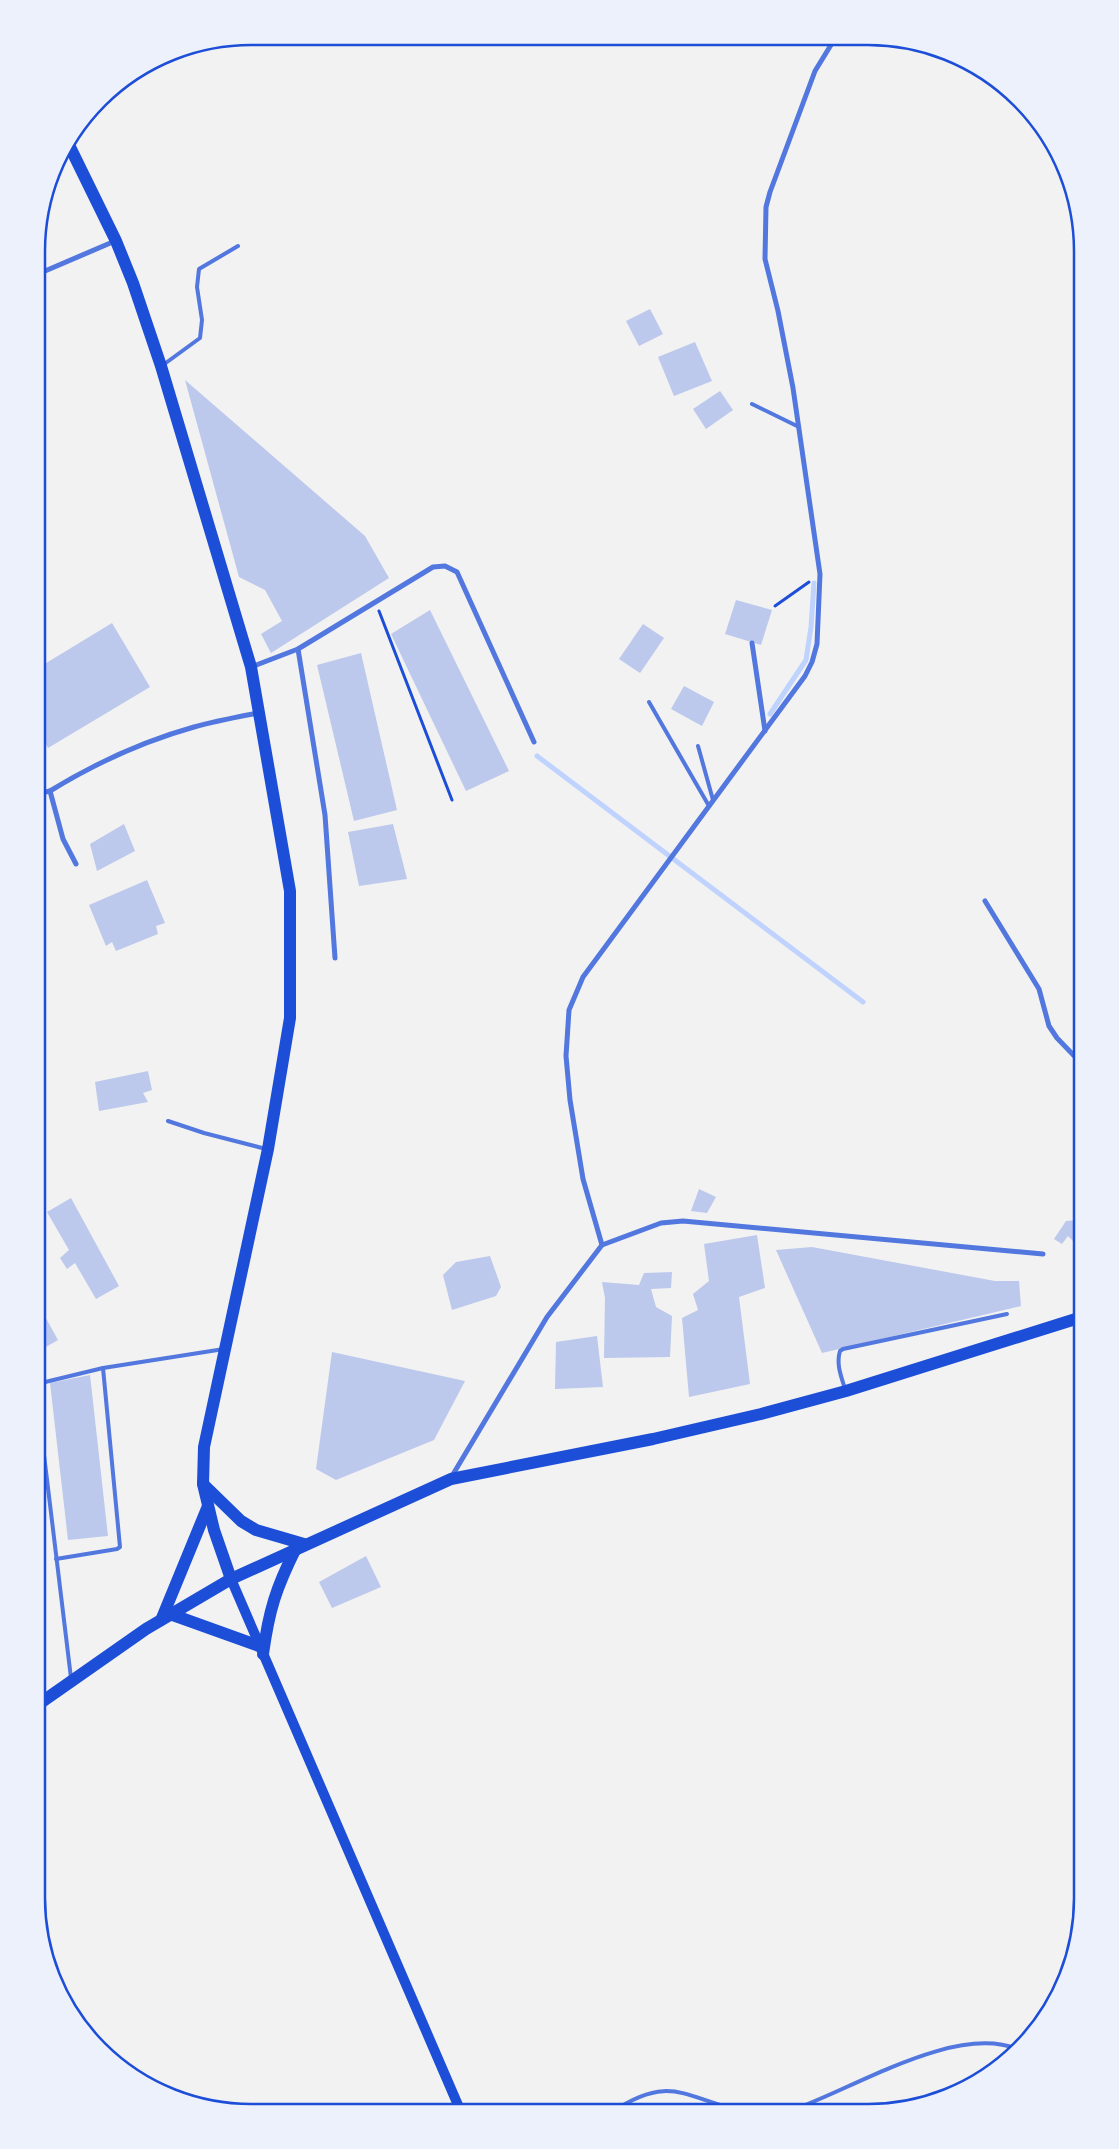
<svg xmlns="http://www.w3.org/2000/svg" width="1119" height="2149" font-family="Inter,sans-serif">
<rect width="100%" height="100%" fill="#f2f2f2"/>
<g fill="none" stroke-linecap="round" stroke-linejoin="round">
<!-- stream -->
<g stroke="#bfd3fe" stroke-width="5">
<polyline points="770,714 806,660 811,627 814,583"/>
<polyline points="537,756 863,1002"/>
</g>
</g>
<!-- building -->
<g fill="#bdc9ec">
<polygon points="650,309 663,334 639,346 626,321"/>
<polygon points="695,342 712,381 674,396 658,357"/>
<polygon points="185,380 365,536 389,578 271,653 261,634 282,621 265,590 239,577"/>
<polygon points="720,391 733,410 706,429 693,409"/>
<polygon points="736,600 772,610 761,645 725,634"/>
<polygon points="430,610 509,771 466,791 391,634"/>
<polygon points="112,623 150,687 48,748 38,730 38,668"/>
<polygon points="643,624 664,638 640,673 619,659"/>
<polygon points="361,653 397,810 354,821 317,665"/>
<polygon points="684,686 714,702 702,726 671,709"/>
<polygon points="124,824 135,851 97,871 90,844"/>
<polygon points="393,824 407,879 359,886 348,832"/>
<polygon points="147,880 165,923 156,926 158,934 116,951 112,942 106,946 89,905"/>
<polygon points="148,1071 152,1090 143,1093 148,1102 99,1111 95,1082"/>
<polygon points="699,1189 716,1197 707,1213 691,1211"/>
<polygon points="71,1198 119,1286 96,1299 75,1263 67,1269 60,1258 69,1250 47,1212"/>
<polygon points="1078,1220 1082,1227 1082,1239 1077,1245 1068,1236 1062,1244 1054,1239 1066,1221"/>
<polygon points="757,1235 765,1288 739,1297 750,1384 689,1397 682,1318 698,1310 693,1294 709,1281 704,1244"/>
<polygon points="812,1247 995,1281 1019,1281 1021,1306 822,1353 776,1250"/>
<polygon points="490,1256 501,1287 496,1296 452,1310 443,1275 456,1262"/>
<polygon points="672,1272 671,1288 651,1289 656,1307 672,1316 670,1357 604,1358 605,1298 602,1282 639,1285 644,1273"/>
<polygon points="37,1302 58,1340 37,1352"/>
<polygon points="597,1336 603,1387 555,1389 556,1342"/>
<polygon points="332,1352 465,1381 434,1440 336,1480 316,1469"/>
<polygon points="90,1375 108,1536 68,1540 50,1383"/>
<polygon points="366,1556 381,1587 332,1608 319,1582"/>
</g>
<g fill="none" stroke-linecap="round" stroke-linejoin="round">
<!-- path -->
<g stroke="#1d4ed8" stroke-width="3">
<polyline points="775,606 809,582"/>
<polyline points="379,611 452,800"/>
</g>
<!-- service -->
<g stroke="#5277de" stroke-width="4">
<polyline points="163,365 200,338 202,320 197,287 199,269 238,246"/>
<polyline points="752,404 797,426"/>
<polyline points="649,702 709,806"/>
<polyline points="698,746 713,800"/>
<polyline points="168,1121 204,1133 266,1149"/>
<polyline points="37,1384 103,1368 224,1349"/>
<path d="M845 1389C841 1376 836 1364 840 1351L843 1349 1007 1314"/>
<polyline points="37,1397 71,1678"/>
<polyline points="56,1559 117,1549 120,1547 103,1368"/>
<path d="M612 2112C673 2071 687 2101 748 2112"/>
<path d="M784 2113C847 2093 953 2023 1017 2049"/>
</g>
<!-- minor -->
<g stroke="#5277de" stroke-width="5">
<polyline points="38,274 115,241"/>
<polyline points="752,643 765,731"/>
<polyline points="298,649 325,815 335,958"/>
<polyline points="251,667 298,649 433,567 445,566 457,572 534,742"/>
<polyline points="37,794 50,791"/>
<path d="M76 864 63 839 50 791C94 764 144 741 194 727 215 721 237 717 258 713"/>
<polyline points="985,901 1039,989 1049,1026 1057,1038 1083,1065"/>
<polyline points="602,1245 661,1223 683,1221 1043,1254"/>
<polyline points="452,1476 547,1317 602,1245 583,1179 570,1100 566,1056 569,1010 583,977 805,676 812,662 817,644 820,574 793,388 778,311 765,259 766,207 770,192 815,71 834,40"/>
</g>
<!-- secondary -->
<polyline stroke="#1d4ed8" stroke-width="10" points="231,1579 461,2112"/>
<!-- primary -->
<g stroke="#1d4ed8" stroke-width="12">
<polyline points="68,143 116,241 133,283 161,366 251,667 290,891 290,1018 268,1149 204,1447 203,1484 214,1530 231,1579"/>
<polyline points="203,1484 241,1521 256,1530 304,1544"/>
<polyline points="170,1614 259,1646"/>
<polyline points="162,1618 208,1506"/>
<path d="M263 1654C269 1610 276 1588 296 1548"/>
<polyline points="36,1706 146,1629 231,1579 451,1479 653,1439 761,1414 846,1391 1082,1317"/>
</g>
</g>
<!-- crop -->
<path d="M0 0H1119V2149H0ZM251 45H868A206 206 0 0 1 1074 251V1898A206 206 0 0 1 868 2104H251A206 206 0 0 1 45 1898V251A206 206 0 0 1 251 45Z" fill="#edf1fc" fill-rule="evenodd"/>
<path fill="none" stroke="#1d4ed8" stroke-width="2.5" d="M251 45H868A206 206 0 0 1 1074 251V1898A206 206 0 0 1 868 2104H251A206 206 0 0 1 45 1898V251A206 206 0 0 1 251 45Z"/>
</svg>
